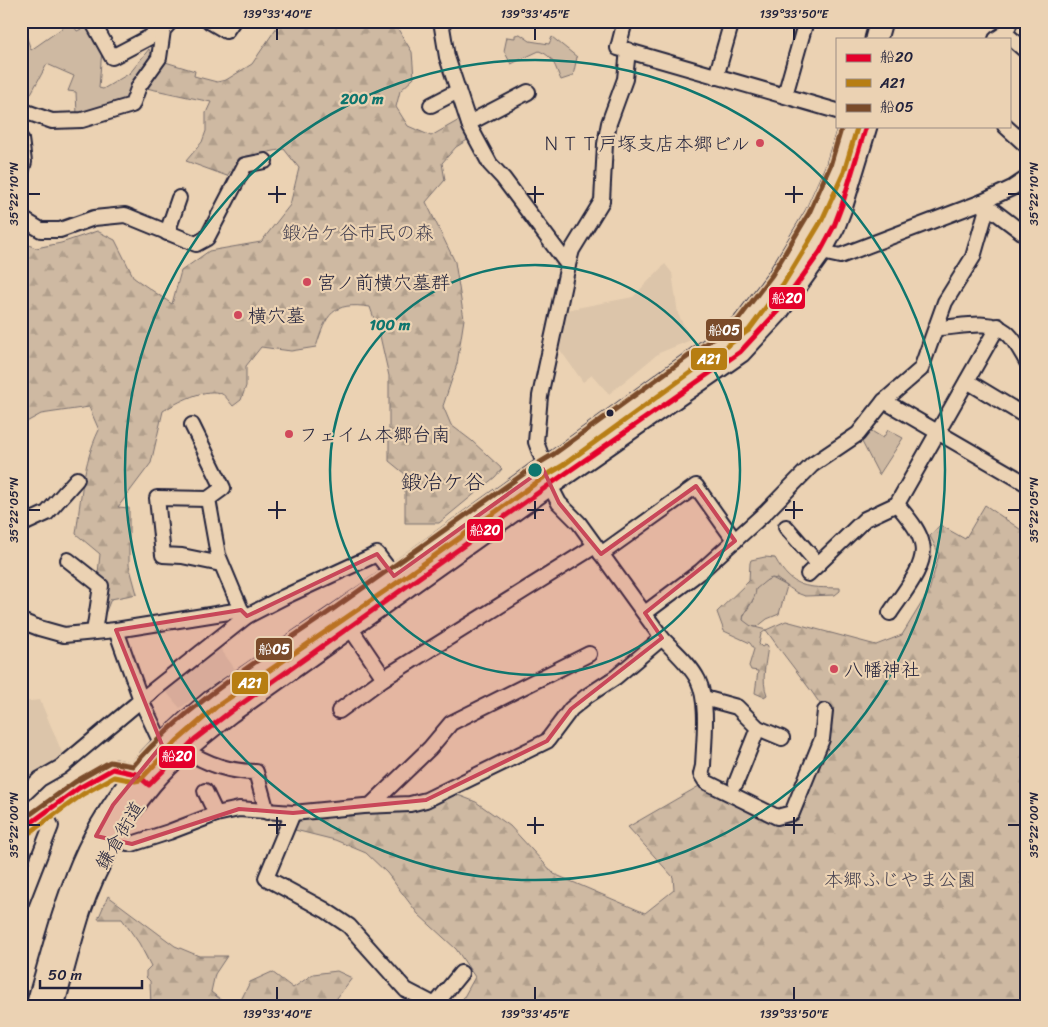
<svg xmlns="http://www.w3.org/2000/svg" width="1048" height="1027" font-family="Sriracha,'Klee One',sans-serif">
<defs>
<pattern id="forest-firs" width="22" height="20" patternUnits="userSpaceOnUse" patternTransform="scale(1.25)"><rect width="22" height="20" fill="#ceb9a2"/><path d="M5 1l3.5 6h-7zM16 11l3.5 6h-7z" fill="#b19f8c"/></pattern>
</defs>
<rect width="100%" height="100%" fill="#ebd2b3"/>
<filter id="ink" filterUnits="userSpaceOnUse"><feTurbulence type="fractalNoise" baseFrequency=".02" numOctaves="2"/><feDisplacementMap in="SourceGraphic" scale="10" xChannelSelector="R" yChannelSelector="G"/><feConvolveMatrix kernelMatrix="1 2 1 2 8 2 1 2 1" color-interpolation-filters="sRGB"/></filter>
<g filter="url(#ink)">
<!-- built -->
<g fill="#dcc5aa">
<polygon points="665,264 672,273 678,314 691,340 659,353 609,394 592,375 583,382 558,347 566,310 633,297"/>
<polygon points="217,644 235,669 180,708 163,688"/>
<polygon points="40,700 64,757 21,793 21,702"/>
</g>
<!-- green -->
<g fill="#ceb9a2" stroke="#786e6e">
<polygon points="21,21 31,50 71,22 77,31 86,27 102,49 99,88 103,89 130,73 149,49 153,57 128,101 77,115 76,92 68,91 74,76 47,64 28,99 21,90"/>
<path d="M520 34 530 41 549 44 552 37 577 57 573 76 561 80C555 67 554 56 539 51L511 64 504 51 507 37 515 38V35Z"/>
<polygon points="870,430 883,438 888,430 903,438 879,475 861,440"/>
<path d="M772 578 787 586 779 614 767 619 757 627C733 625 746 613 752 602 754 598 753 593 755 590 758 584 767 580 772 578Z"/>
</g>
<!-- forest -->
<g fill="url(#forest-firs)" stroke="#786e6e">
<path d="M281 21H323L324 26 345 24 346 21H393L412 52 414 78 400 91 396 107 408 126 431 136 461 119 469 139 456 147 442 163 445 180 426 202 455 262 464 319 457 364 443 406 451 425 472 441 502 469 495 477 439 523H405V474L389 461V376L380 336 370 307C332 301 326 315 316 347L291 351 261 347 246 366V386L241 400 233 406C230 403 226 396 222 394 207 386 176 403 163 411L151 463 118 507 129 508V565L137 594 111 599 102 621H93L100 554 76 534C81 498 83 463 99 430L89 407 41 414 21 425V242L36 248 61 243 97 231 115 240 134 278 172 304 181 271 209 251 261 242 290 205 299 168 284 149 239 158 227 176 186 161 202 142 206 131V113L211 102 146 88 162 61 195 71 194 76 217 82 226 80 252 64Z"/>
<path d="M985 505 1027 534V1006H459L475 977 456 949 418 914 387 873 366 853 335 840 287 828 293 813 410 804 445 790 476 802 510 826 554 874 645 913 674 890 673 877 628 827 706 782 777 816 792 813 825 711C807 683 785 658 766 630L761 634 759 644 762 647 766 644 768 646C766 662 761 680 767 695L764 697 755 693 758 671 751 670 749 666 754 649 750 643 724 631 717 612 749 581 750 563 751 560 765 557 775 558C793 590 807 587 840 588V591L835 595 805 596 797 593 777 579 772 578 767 580 756 589C756 602 743 608 743 620L751 626 766 630 786 621 876 645 902 635 929 591 939 554 930 536 940 525 965 539Z"/>
<polygon points="108,896 175,946 199,956 227,956 215,974 211,992 229,1006 151,1006 150,981 146,977 146,971 151,966 139,943 122,919 98,919"/>
<polygon points="337,971 352,978 331,1006 238,1006 250,982 272,972 293,988 313,974"/>
</g>
<g fill="none" stroke-linecap="round" stroke-linejoin="round">
<!-- street casing -->
<g stroke="#22223b" stroke-width="18">
<g id="street">
<polyline points="92,21 112,57 152,36 158,21"/>
<polyline points="209,21 226,31 233,21"/>
<polyline points="441,21 447,57 470,127 490,164 503,178 568,265"/>
<polyline points="625,21 618,48 837,111"/>
<polyline points="1005,33 1027,52"/>
<polyline points="996,39 1005,33 1011,21"/>
<polyline points="716,77 732,21"/>
<polyline points="785,95 806,21"/>
<polyline points="431,105 458,91"/>
<polyline points="21,110 52,121 82,120 132,105 139,86 159,58 163,30 171,21"/>
<polyline points="469,123 528,92"/>
<polyline points="1005,126 1027,146"/>
<polyline points="21,139 24,162 21,172"/>
<polyline points="982,202 1027,236"/>
<polyline points="21,218 41,230 60,230 94,218 125,215 196,244 207,238 245,165 265,161"/>
<polyline points="167,233 179,198"/>
<polyline points="799,247 840,256 982,202 1012,188 1027,178"/>
<path d="M936 328C956 328 990 318 1006 332 1015 339 1021 352 1027 362"/>
<polyline points="967,381 1027,417"/>
<polyline points="884,401 1027,484"/>
<polyline points="192,425 223,488 208,499 218,555 241,610"/>
<polyline points="208,499 157,498 163,555 182,556 221,564"/>
<polyline points="21,525 47,513 77,479"/>
<polyline points="786,527 818,564"/>
<polyline points="601,554 696,486 735,541"/>
<polyline points="68,560 101,586 94,632"/>
<polyline points="808,574 865,519 897,504 998,326"/>
<polyline points="645,613 701,571 765,513 812,465 858,434 884,401 921,369 945,302 973,257 986,212 982,202"/>
<path d="M890 613C901 596 928 565 922 544 919 529 906 516 897 504"/>
<polyline points="21,621 39,628 64,635 116,630 241,610 247,616 284,597 377,554 394,576"/>
<polyline points="349,626 384,678 595,546"/>
<polyline points="116,630 141,700 162,745"/>
<path d="M662 638C674 651 690 664 698 680 709 703 704 740 703 766L701 774 706 782 777 817 792 813 822 739 825 711"/>
<polyline points="704,698 737,707 758,728 782,738"/>
<polyline points="339,711 384,678"/>
<path d="M184 749C206 764 229 772 256 772L267 812"/>
<polyline points="736,783 758,728"/>
<polyline points="205,791 216,814"/>
<polyline points="21,797 40,779 61,767 141,700 247,616"/>
<polyline points="371,805 430,748 451,723 589,654"/>
<polyline points="293,813 266,878 325,910 349,926 406,990 435,1005 461,973"/>
<polyline points="106,838 132,844 169,832 216,814 239,809 293,813 364,806 410,804 426,800 547,741 571,709 587,696 616,677 662,638 579,523 559,503 545,476 543,461 536,442 540,396 568,265 572,250 602,201 605,144 609,123 625,79 628,50"/>
<polyline points="21,903 51,826 45,812"/>
</g>
</g>
<!-- secondary casing -->
<g stroke="#22223b" stroke-width="22">
<polyline id="secondary" points="21,830 79,788 113,769 136,774 148,783"/>
</g>
<!-- primary casing -->
<g stroke="#22223b" stroke-width="25">
<g id="primary">
<polyline points="876,39 881,21"/>
<path d="M37 1006C51 958 63 909 82 864 110 798 157 745 212 701L394 576 543 469 558 460 743 325 778 279 816 216 837 169 850 126"/>
<path d="M53 1006C62 974 70 941 80 910 95 867 121 818 151 783 174 756 202 734 230 712L549 485 740 352 777 312 820 252 834 226 842 205 866 126"/>
</g>
</g>
<!-- street -->
<use href="#street" stroke="#ebd2b3" stroke-width="14"/>
<!-- secondary -->
<use href="#secondary" stroke="#ebd2b3" stroke-width="19"/>
<!-- primary -->
<use href="#primary" stroke="#ebd2b3" stroke-width="21"/>
<!-- bus-1 casing -->
<g stroke="#ebd2b3" stroke-width="9">
<polyline id="bus-1" points="21,830 79,788 113,769 136,774 149,785 195,739 230,712 549,485 740,352 777,312 820,252 834,226 842,205 866,126"/>
</g>
<!-- bus-2 casing -->
<g stroke="#ebd2b3" stroke-width="9">
<polyline id="bus-2" points="25,836 83,794 114,777 135,781 140,780 177,741 216,707 398,582 547,475 562,466 749,330 784,283 822,220 844,172 857,128"/>
</g>
<!-- bus-3 casing -->
<g stroke="#ebd2b3" stroke-width="9">
<path id="bus-3" d="M21 821 75 782 110 762 133 766C189 702 259 660 329 612 399 563 469 513 539 463L554 454 738 320 772 275 809 213 830 166 842 126"/>
</g>
<!-- bus-1 -->
<use href="#bus-1" stroke="#e4002b" stroke-width="5"/>
<!-- bus-2 -->
<use href="#bus-2" stroke="#b77e12" stroke-width="5"/>
<!-- bus-3 -->
<use href="#bus-3" stroke="#7a4b2a" stroke-width="5"/>
</g>
</g>
<!-- marked area -->
<path fill="#c84759" fill-opacity="0.2" stroke="#c84759" stroke-width="4" stroke-linejoin="round" d="M543 469 559 503 601 554 696 486 735 541 645 613 662 638 571 709 547 741 426 800 293 813 239 809 132 844 96 836 113 805 162 745 116 630 241 610 247 616 377 554 394 576Z"/>
<!-- ticks -->
<path fill="none" stroke="#22223b" stroke-width="2" d="M277 28V40M535 28V40M794 28V40M277 186V203M535 186V203M794 186V203M28 194H40M268 194H286M527 194H544M785 194H803M1008 194H1020M277 501V519M535 501V519M794 501V519M28 510H40M268 510H286M527 510H544M785 510H803M1008 510H1020M277 817V834M535 817V834M794 817V834M28 825H40M268 825H286M527 825H544M785 825H803M1008 825H1020M277 987V1000M535 987V1000M794 987V1000"/>
<!-- distance rings -->
<g fill="none" stroke="#0f766e" stroke-width="2.5">
<circle cx="535" cy="470" r="205"/>
<circle cx="535" cy="470" r="410"/>
</g>
<!-- markers -->
<g fill="#d1495b" stroke="#ebd2b3" stroke-width="2">
<circle cx="760" cy="143" r="5"/>
<circle cx="307" cy="282" r="5"/>
<circle cx="238" cy="315" r="5"/>
<circle cx="289" cy="434" r="5"/>
<circle cx="834" cy="669" r="5"/>
</g>
<circle fill="#22223b" stroke="#ebd2b3" stroke-width="2" cx="610" cy="413" r="4.5"/>
<g text-anchor="middle" stroke-width="4.5" stroke-linejoin="round" paint-order="stroke">
<!-- poi labels -->
<g font-size="19" fill="#22223b" stroke="#ebd2b3" text-anchor="start">
<text x="750" y="150" text-anchor="end">ＮＴＴ戸塚支店本郷ビル</text>
<text x="317" y="289">宮ノ前横穴墓群</text>
<text x="248" y="322">横穴墓</text>
<text x="299" y="441">フェイム本郷台南</text>
<text x="844" y="676">八幡神社</text>
</g>
<!-- park labels -->
<g font-size="19" fill="#444050" stroke="#ebd2b3">
<text x="358" y="239">鍛冶ケ谷市民の森</text>
<text x="900" y="886">本郷ふじやま公園</text>
</g>
<!-- street labels -->
<g font-size="19" fill="#22223b" stroke="#ebd2b3">
<text transform="translate(119 835) rotate(-59)" y="7">鎌倉街道</text>
</g>
<!-- quarter labels -->
<g font-size="21" fill="#22223b" stroke="#ebd2b3">
<text x="443" y="489">鍛冶ケ谷</text>
</g>
</g>
<circle cx="535" cy="470" r="8" fill="#0f766e" stroke="#ebd2b3" stroke-width="2.5"/>
<g font-size="15" text-anchor="middle" font-weight="bold" fill="#0f766e" stroke="#ebd2b3" stroke-width="4.5" stroke-linejoin="round" paint-order="stroke">
<text x="362" y="104">200 m</text>
<text x="390" y="330">100 m</text>
</g>
<g stroke="#ebd2b3" stroke-width="2">
<rect x="768" y="286" width="38" height="24" rx="5" fill="#e4002b"/>
<rect x="705" y="318" width="38" height="24" rx="5" fill="#7a4b2a"/>
<rect x="690" y="347" width="38" height="24" rx="5" fill="#b77e12"/>
<rect x="466" y="518" width="38" height="24" rx="5" fill="#e4002b"/>
<rect x="255" y="637" width="38" height="24" rx="5" fill="#7a4b2a"/>
<rect x="231" y="671" width="38" height="24" rx="5" fill="#b77e12"/>
<rect x="158" y="745" width="38" height="24" rx="5" fill="#e4002b"/>
</g>
<g font-size="14" text-anchor="middle" font-weight="bold" fill="#fff">
<text x="787" y="303">船20</text>
<text x="724" y="335">船05</text>
<text x="709" y="364">A21</text>
<text x="485" y="535">船20</text>
<text x="274" y="654">船05</text>
<text x="250" y="688">A21</text>
<text x="177" y="761">船20</text>
</g>
<!-- margin -->
<rect width="1048" height="1027" fill="none" stroke="#ebd2b3" stroke-width="55"/>
<!-- legend -->
<rect x="836" y="38" width="175" height="90" fill="#ebd2b3" stroke="#9b8c83"/>
<rect x="846" y="54" width="25" height="8" fill="#e4002b" stroke="#9b8c83"/>
<text x="880" y="62" font-size="15" fill="#22223b">船20</text>
<rect x="846" y="79" width="25" height="8" fill="#b77e12" stroke="#9b8c83"/>
<text x="880" y="88" font-size="15" fill="#22223b">A21</text>
<rect x="846" y="104" width="25" height="8" fill="#7a4b2a" stroke="#9b8c83"/>
<text x="880" y="112" font-size="15" fill="#22223b">船05</text>
<!-- scale -->
<path d="M40 980v8h102v-8" fill="none" stroke="#22223b" stroke-width="2.5"/>
<text x="48" y="980" font-size="15" fill="#22223b" stroke="#ebd2b3" stroke-width="4" paint-order="stroke">50 m</text>
<rect x="28" y="28" width="992" height="972" fill="none" stroke="#22223b" stroke-width="2"/>
<g font-size="12" text-anchor="middle" fill="#22223b">
<text x="277" y="18">139°33'40"E</text>
<text x="535" y="18">139°33'45"E</text>
<text x="794" y="18">139°33'50"E</text>
<text transform="translate(14 194) rotate(-90)" y="4">35°22'10"N</text>
<text transform="translate(1034 194) rotate(-90)" y="4">35°22'10"N</text>
<text transform="translate(14 510) rotate(-90)" y="4">35°22'05"N</text>
<text transform="translate(1034 510) rotate(-90)" y="4">35°22'05"N</text>
<text transform="translate(14 825) rotate(-90)" y="4">35°22'00"N</text>
<text transform="translate(1034 825) rotate(-90)" y="4">35°22'00"N</text>
<text x="277" y="1018">139°33'40"E</text>
<text x="535" y="1018">139°33'45"E</text>
<text x="794" y="1018">139°33'50"E</text>
</g>
</svg>
